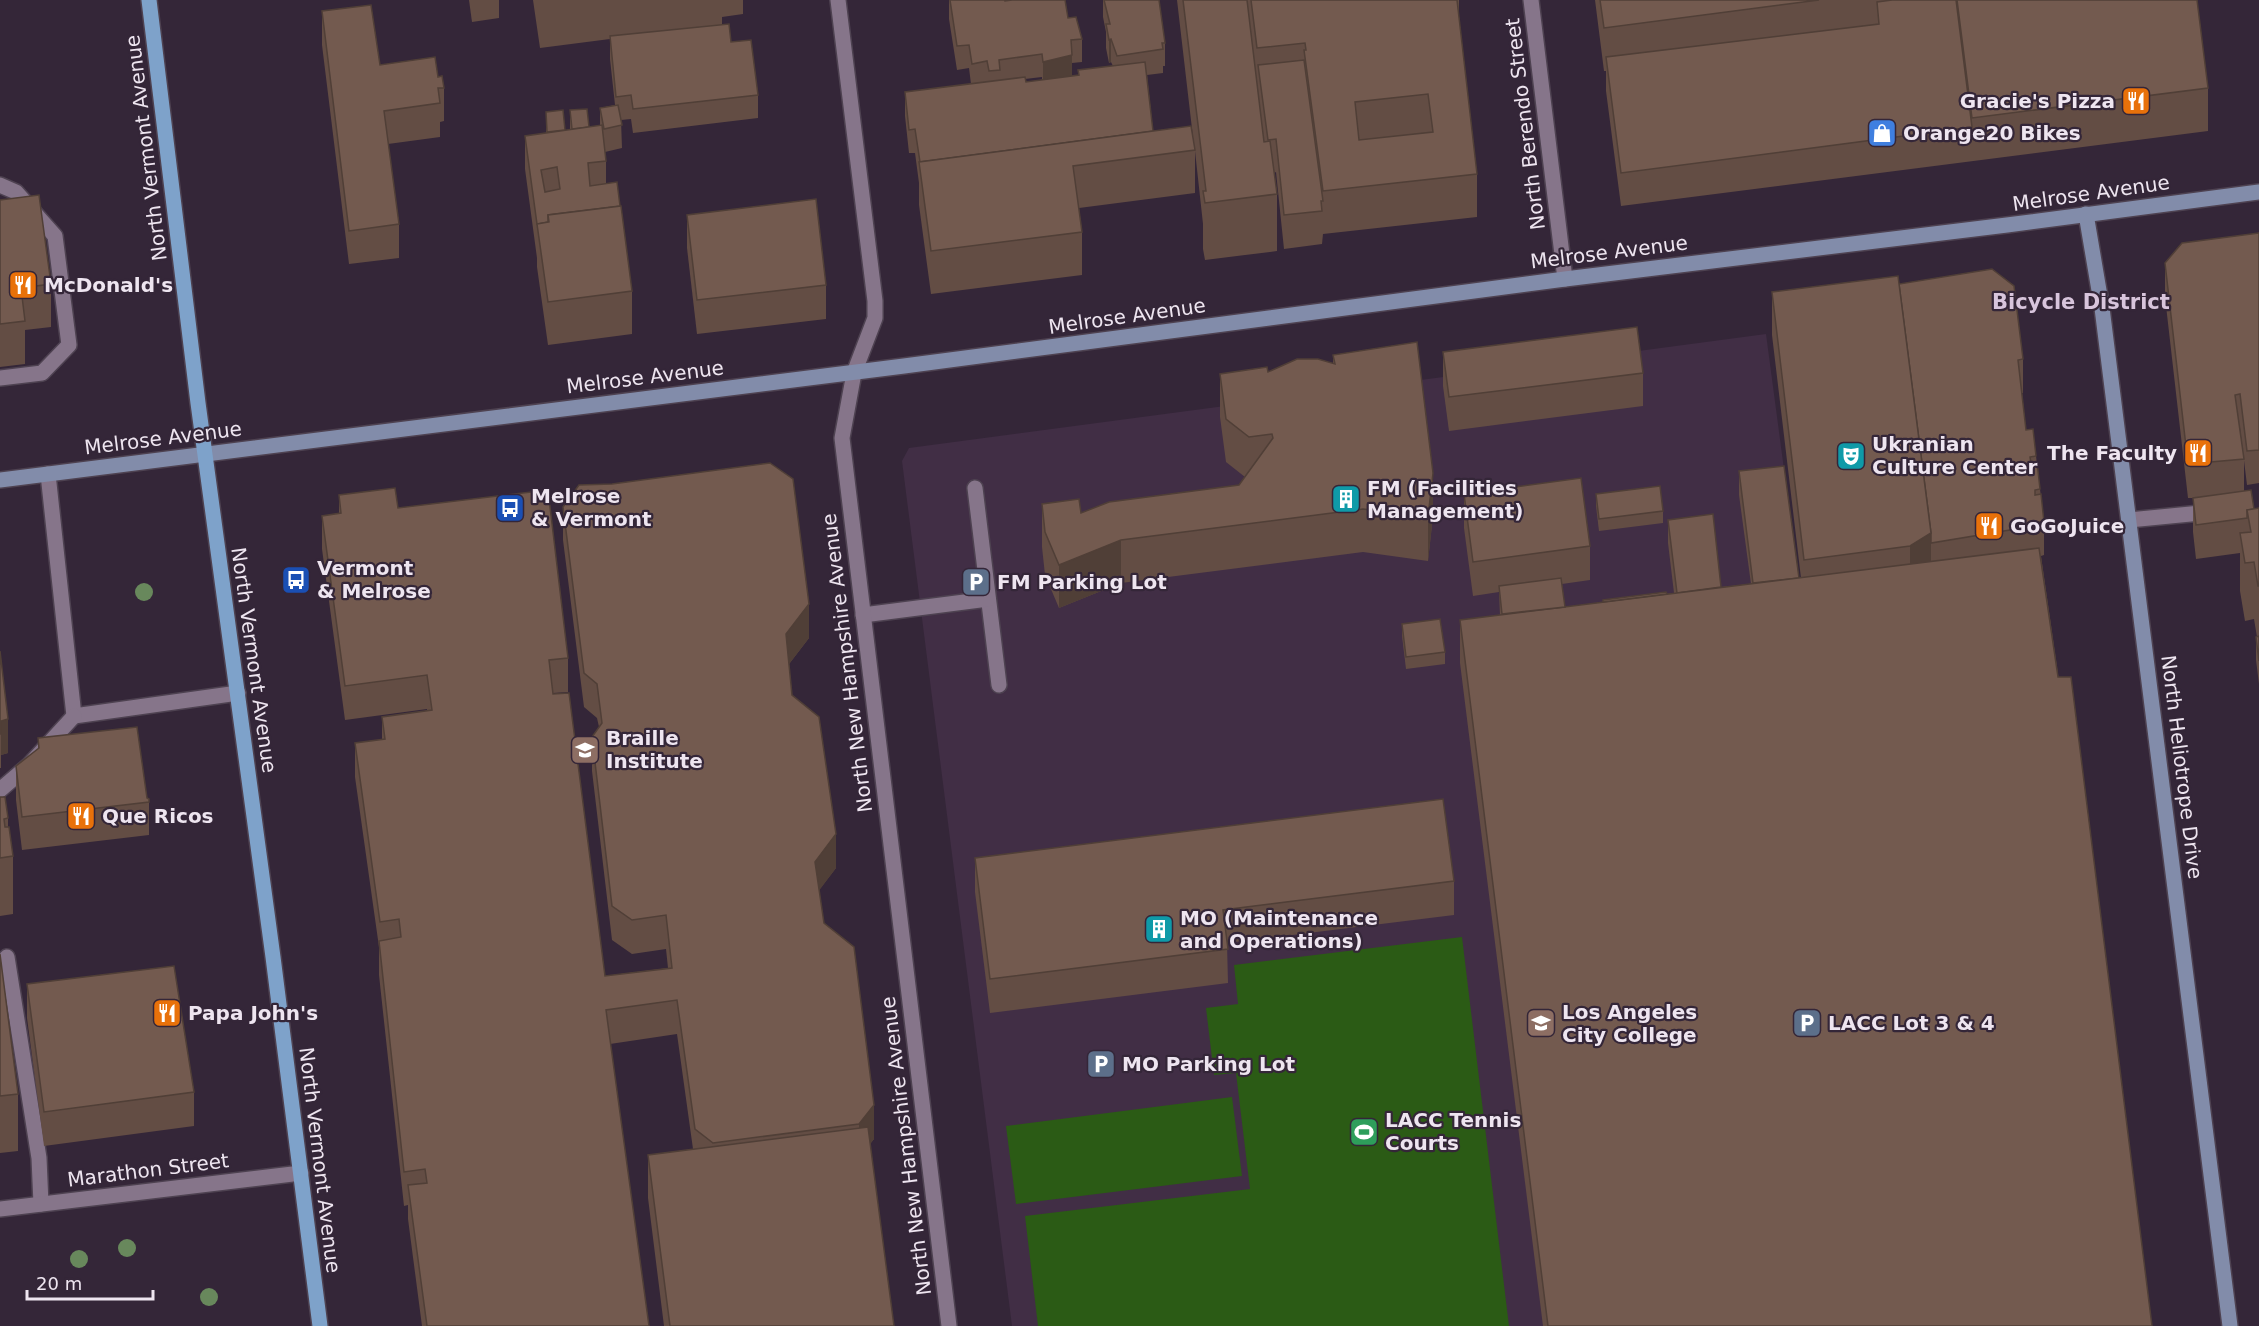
<svg xmlns="http://www.w3.org/2000/svg" width="2259" height="1326" font-family="'DejaVu Sans',sans-serif">
<rect width="100%" height="100%" fill="#342638"/>
<!-- built -->
<polygon fill="#412e45" points="1766,334 1804,620 2147,1326 1012,1326 902,461 909,448"/>
<!-- green -->
<g fill="#2b5b15">
<polygon points="1462,937 1509,1326 1038,1326 1025,1216 1250,1189 1236,1073 1214,1075 1206,1008 1238,1004 1234,965"/>
<polygon points="1232,1097 1242,1176 1016,1204 1006,1126"/>
</g>
<g fill="none" stroke-linecap="round" stroke-linejoin="round">
<!-- lane casing -->
<g stroke="#4e4251" stroke-width="18">
<g id="lane">
<polyline points="0,185 16,192 55,236 69,345 42,373 0,378"/>
<polyline points="48,474 74,716 238,693"/>
<polyline points="975,488 999,685"/>
<polyline points="2129,520 2211,512"/>
<polyline points="863,615 988,599"/>
<polyline points="0,790 29,765 74,716"/>
<polyline points="7,957 39,1158 41,1204"/>
</g>
</g>
<!-- street casing -->
<g stroke="#4e4251" stroke-width="18">
<g id="street">
<polyline points="838,0 875,301 875,318 854,373 842,438 949,1326"/>
<polyline points="1531,0 1565,279"/>
<polyline points="0,1209 301,1173"/>
</g>
</g>
<!-- secondary casing -->
<g stroke="#4e4251" stroke-width="18">
<g id="secondary">
<polyline points="2086,214 2102,308 2230,1326"/>
<polyline points="0,480 904,366 1565,279 2007,225 2259,192"/>
</g>
</g>
<!-- primary casing -->
<g stroke="#4e4251" stroke-width="18">
<polyline id="primary" points="149,0 198,403 273,957 320,1326"/>
</g>
<!-- lane -->
<use href="#lane" stroke="#86758a" stroke-width="15"/>
<!-- street -->
<use href="#street" stroke="#86758a" stroke-width="15"/>
<!-- secondary -->
<use href="#secondary" stroke="#828caa" stroke-width="15"/>
<!-- primary -->
<use href="#primary" stroke="#7ea2ca" stroke-width="15"/>
</g>
<!-- trees -->
<g fill="#68885c">
<circle cx="144" cy="592" r="9"/>
<circle cx="127" cy="1248" r="9"/>
<circle cx="79" cy="1259" r="9"/>
<circle cx="209" cy="1297" r="9"/>
</g>
<!-- wall -->
<g fill="#634d44" fill-rule="evenodd">
<polygon points="469,0 499,0 499,18 472,22"/>
<polygon points="533,0 743,0 743,14 722,17 722,24 758,95 758,118 633,133 631,119 621,120 622,148 605,152 606,161 606,184 632,291 632,334 548,345 537,267 537,258 525,169 525,136 546,133 546,112 565,130 570,130 570,110 589,127 600,126 600,108 615,105 610,59 610,39 540,48"/>
<path d="M949 0H1005V1L1068 18 1082 39V62L1072 63V76L1078 75V70L1113 66 1111 62 1109 63 1106 48V32L1103 17V0H1159L1165 43V66H1163V73L1147 75 1153 131 1194 146 1177 0H1459V17L1477 174V217L1323 234 1322 244 1284 249 1276 172 1274 173 1277 194V251L1205 260 1203 249V224L1195 151V193L1079 208 1082 232V275L931 294 919 205V183L915 153H909L905 116V92L971 84 969 68 957 70 949 19ZM1042 77V80L1026 82 1025 79Z"/>
<polygon points="1595,0 2197,0 2208,88 2208,131 1621,206 1606,91 1606,71 1604,71"/>
<polygon points="322,11 380,65 438,77 444,88 444,121 440,122 440,137 388,144 399,224 399,258 349,264 322,45"/>
<polygon points="0,200 51,284 51,327 25,330 25,364 0,367"/>
<polygon points="687,215 826,285 826,319 697,334 687,248"/>
<polygon points="2259,233 2259,483 2247,485 2240,428 2239,428 2244,459 2244,491 2254,509 2259,508 2259,684 2256,660 2256,637 2257,637 2254,619 2245,621 2240,591 2240,553 2196,559 2193,532 2193,498 2188,498 2165,297 2165,263"/>
<polygon points="1899,284 2023,359 2023,393 2022,393 2026,430 2036,456 2044,522 2044,555 2041,556 2152,1326 1543,1326 1460,663 1460,620 1500,615 1499,592 1473,596 1464,528 1464,494 1590,546 1590,580 1562,584 1565,607 1674,593 1668,543 1668,520 1721,587 1751,584 1739,495 1739,471 1799,578 1801,578 1772,335 1772,292"/>
<polygon points="1443,352 1643,373 1643,406 1449,431 1443,386"/>
<polygon points="1333,355 1433,516 1428,561 1363,552 1121,583 1059,608 1045,575 1042,547 1042,504 1081,513 1239,485 1245,477 1226,462 1220,417 1220,374 1268,372 1333,364"/>
<polygon points="1596,494 1663,511 1663,523 1599,531 1596,506"/>
<polygon points="339,495 398,508 568,658 568,692 553,693 605,976 668,968 666,949 632,954 612,940 592,771 592,737 599,727 597,718 584,707 563,540 563,507 809,638 789,664 792,695 836,868 819,890 824,923 874,1139 870,1144 894,1326 664,1326 648,1198 648,1155 693,1149 677,1034 610,1044 649,1326 422,1326 408,1219 408,1205 404,1206 379,975 379,947 355,777 355,743 382,740 382,717 427,711 427,709 345,720 322,549 322,516 339,513"/>
<polygon points="1402,624 1445,652 1445,664 1406,669 1402,636"/>
<polygon points="0,651 8,753 1,755 1,768 0,768"/>
<polygon points="38,738 147,798 149,799 149,835 22,850 16,800 16,766 38,749"/>
<polygon points="0,797 8,818 8,827 13,856 13,914 0,916"/>
<polygon points="975,858 1454,881 1454,915 1227,943 1228,983 990,1013 975,892"/>
<polygon points="0,954 18,1094 18,1151 0,1153"/>
<polygon points="27,984 194,1092 194,1126 44,1146 27,1018"/>
</g>
<!-- shaded-wall -->
<g fill="#503f37">
<polygon points="1111,39 1111,62 1109,63 1109,40"/>
<polygon points="1072,55 1072,79 1043,85 1043,62"/>
<polygon points="1433,473 1433,516 1428,561 1428,517"/>
<polygon points="1931,533 1931,576 1910,589 1910,546"/>
<polygon points="1121,540 1121,583 1059,608 1059,565"/>
<polygon points="809,604 809,638 786,668 786,634"/>
<polygon points="8,719 8,753 1,755 1,721"/>
<polygon points="836,834 836,868 815,896 815,862"/>
<polygon points="874,1105 874,1139 859,1158 859,1124"/>
</g>
<!-- building -->
<g fill="#735a4f" stroke="#503f37" stroke-width="1.5" fill-rule="evenodd">
<polygon points="950,0 1005,0 1005,1 1012,0 1065,0 1068,18 1076,17 1082,39 1071,40 1072,55 1043,62 1042,54 999,60 1000,70 989,71 987,61 972,64 969,45 957,46"/>
<polygon points="1104,0 1159,0 1165,43 1162,43 1163,49 1117,56 1111,39 1109,40 1106,24 1110,24"/>
<polygon points="1183,0 1247,0 1264,142 1270,141 1277,194 1205,203 1203,191 1206,191"/>
<path d="M1251 0H1457L1477 174 1323 191 1304 50H1306L1305 43 1257 48ZM1428 94 1433 132 1359 140 1355 102Z"/>
<polygon points="1600,0 1819,0 1604,28"/>
<polygon points="1892,0 1956,0 1972,127 1621,173 1606,57 1879,24 1877,2"/>
<polygon points="1957,0 2197,0 2208,88 1972,118"/>
<polygon points="371,5 380,65 435,57 438,77 442,76 444,88 438,88 440,103 384,111 399,224 349,231 322,11"/>
<polygon points="729,24 731,42 751,40 758,95 633,109 631,95 616,97 610,36"/>
<polygon points="1304,60 1323,201 1321,201 1322,211 1284,215 1276,139 1268,140 1258,65"/>
<polygon points="1145,62 1153,131 920,162 915,129 909,130 905,92 1025,77 1026,82 1079,75 1078,70"/>
<polygon points="618,105 622,125 604,129 600,108"/>
<polygon points="587,109 589,127 572,129 570,110"/>
<polygon points="563,110 565,130 547,132 546,112"/>
<path d="M602 125 606 161 588 163 590 186 617 182 620 206 548 215V222L537 224 525 136ZM557 167 560 189 545 192 541 170Z"/>
<polygon points="1191,126 1195,150 1073,166 1082,232 931,251 919,162"/>
<polygon points="39,195 51,284 21,288 25,321 0,324 0,200"/>
<polygon points="816,199 826,285 697,300 687,215"/>
<polygon points="621,206 632,291 548,302 537,224 549,222 548,215"/>
<polygon points="2259,233 2259,450 2247,451 2240,394 2235,395 2244,459 2188,464 2165,263 2182,243"/>
<polygon points="1992,269 2014,286 2023,359 2018,360 2026,430 2033,429 2036,456 2030,457 2031,463 2037,462 2040,489 2035,490 2035,495 2041,494 2044,522 2039,522 2040,525 1931,543 1931,533 1899,284"/>
<polygon points="1898,276 1931,533 1910,546 1804,560 1772,292"/>
<polygon points="1637,327 1643,373 1449,397 1443,352"/>
<polygon points="1417,342 1433,473 1428,517 1363,509 1121,540 1059,565 1045,532 1042,504 1079,499 1081,513 1109,502 1239,485 1273,438 1272,434 1249,437 1226,419 1220,374 1267,367 1268,372 1297,359 1318,359 1335,364 1333,355"/>
<polygon points="770,463 793,479 809,604 786,634 792,695 819,717 836,834 815,862 824,923 854,947 874,1105 859,1124 713,1143 695,1129 677,1000 606,1010 649,1326 427,1326 408,1185 427,1183 425,1169 404,1172 379,941 401,937 399,919 380,922 355,743 385,739 382,717 432,710 427,675 345,686 322,516 341,513 339,495 395,488 398,508 548,490 568,658 549,660 553,694 569,693 605,976 672,968 666,915 632,920 612,906 592,737 602,723 597,684 584,673 563,507 579,485 612,484"/>
<polygon points="1784,466 1799,578 1753,583 1739,471"/>
<polygon points="1581,478 1590,546 1473,562 1464,494"/>
<polygon points="1660,486 1663,511 1599,519 1596,494"/>
<polygon points="2251,490 2254,509 2247,510 2247,518 2196,525 2193,498"/>
<polygon points="2259,508 2259,586 2258,586 2254,562 2245,563 2240,533 2251,532 2247,510"/>
<polygon points="1713,514 1721,587 1677,593 1668,520"/>
<polygon points="2039,548 2058,677 2071,677 2152,1326 1548,1326 1460,620"/>
<polygon points="1561,578 1565,607 1502,614 1499,586"/>
<polygon points="1666,592 1667,594 1603,602 1603,600"/>
<polygon points="1440,619 1445,652 1406,657 1402,624"/>
<polygon points="2259,636 2259,661 2256,637"/>
<polygon points="0,651 8,719 1,721 1,734 0,734"/>
<polygon points="137,727 147,798 149,799 149,802 22,817 16,766 39,748 38,738"/>
<polygon points="0,797 5,797 8,818 4,819 5,827 9,827 13,856 0,858"/>
<polygon points="1443,799 1454,881 1223,910 1228,949 990,979 975,858"/>
<polygon points="0,954 18,1094 0,1096"/>
<polygon points="174,966 194,1092 44,1112 27,984"/>
<polygon points="868,1127 894,1326 670,1326 648,1155"/>
</g>
<!-- icons -->
<defs>
<g id="restaurant-square" transform="scale(1.5)"><rect x="-9" y="-9" width="18" height="18" rx="4" fill="#e8710a" stroke="#342638"/><path d="M-5-6h1v4h1v-4h1v4h1v-4h1v5L-1.5 .5V6h-2V.5L-5-1ZM5-6V6H3V1.5H1.5Q1.5-4 5-6Z" fill="#fff"/></g>
<g id="shop-square" transform="scale(1.5)"><rect x="-9" y="-9" width="18" height="18" rx="4" fill="#3f7fe0" stroke="#342638"/><path d="M-5-2.5h2.3a2.7 3.5 0 0 1 5.4 0H5L5.5 6h-11ZM-1.5-2.5h3a1.5 2.3 0 0 0-3 0Z" fill="#fff"/></g>
<g id="theatre-square" transform="scale(1.5)"><rect x="-9" y="-9" width="18" height="18" rx="4" fill="#0f9aa8" stroke="#342638"/><path d="M-5-5.5Q0-4 5-5.5V0Q5 5 0 6Q-5 5-5 0ZM-3.3-2.5H-1v1.5H-3.3ZM1-2.5H3.3v1.5H1ZM-2.8 1Q0 5.5 2.8 1Z" fill="#fff"/></g>
<g id="building-square" transform="scale(1.5)"><rect x="-9" y="-9" width="18" height="18" rx="4" fill="#0f9aa8" stroke="#342638"/><path d="M-4-6H4V6H1V3H-1V6H-4ZM-2.5-4.3h1.7v1.8h-1.7ZM.8-4.3h1.7v1.8H.8ZM-2.5-1h1.7V.8h-1.7ZM.8-1h1.7V.8H.8Z" fill="#fff"/></g>
<g id="bus-square" transform="scale(1.5)"><rect x="-9" y="-9" width="18" height="18" rx="4" fill="#1a4fb4" stroke="#342638"/><path d="M-5-6H5V4H4V6H2V4H-2V6H-4V4H-5ZM-3.5-4V0h7V-4ZM-3.5 1.2v1.5H-2V1.2ZM2 1.2v1.5H3.5V1.2Z" fill="#fff"/></g>
<g id="parking-square" transform="scale(1.5)"><rect x="-9" y="-9" width="18" height="18" rx="4" fill="#5c6f8a" stroke="#342638"/><path d="M-3.5-5.5H1a3.5 3.5 0 0 1 0 7H-1V5.5H-3.5ZM-1-3.4V-.6H.8a1.4 1.4 0 0 0 0-2.8Z" fill="#fff"/></g>
<g id="school-square" transform="scale(1.5)"><rect x="-9" y="-9" width="18" height="18" rx="4" fill="#8d6e63" stroke="#342638"/><path d="M0-5L7-2L0 1L-7-2ZM-4 1L0 2.5L4 1V4Q0 6-4 4Z" fill="#fff"/></g>
<g id="university-square" transform="scale(1.5)"><rect x="-9" y="-9" width="18" height="18" rx="4" fill="#8d6e63" stroke="#342638"/><path d="M0-5L7-2L0 1L-7-2ZM-4 1L0 2.5L4 1V4Q0 6-4 4Z" fill="#fff"/></g>
<g id="stadium-square" transform="scale(1.5)"><rect x="-9" y="-9" width="18" height="18" rx="4" fill="#2e9e5b" stroke="#342638"/><path d="M0-5a6.5 5 0 1 0 0 10a6.5 5 0 1 0 0-10ZM-3.5-1.8h7v3.6h-7Z" fill="#fff"/></g>
</defs>
<g fill-rule="evenodd">
<use href="#restaurant-square" x="2136" y="101"/>
<use href="#shop-square" x="1882" y="133"/>
<use href="#restaurant-square" x="23" y="285"/>
<use href="#restaurant-square" x="2198" y="453"/>
<use href="#theatre-square" x="1851" y="456"/>
<use href="#building-square" x="1346" y="499"/>
<use href="#bus-square" x="510" y="508"/>
<use href="#restaurant-square" x="1989" y="526"/>
<use href="#bus-square" x="296" y="580"/>
<use href="#parking-square" x="976" y="582"/>
<use href="#school-square" x="585" y="750"/>
<use href="#restaurant-square" x="81" y="816"/>
<use href="#building-square" x="1159" y="929"/>
<use href="#restaurant-square" x="167" y="1013"/>
<use href="#university-square" x="1541" y="1023"/>
<use href="#parking-square" x="1807" y="1023"/>
<use href="#parking-square" x="1101" y="1064"/>
<use href="#stadium-square" x="1364" y="1132"/>
</g>
<g text-anchor="middle" stroke-width="4.5" stroke-linejoin="round" paint-order="stroke">
<!-- poi labels -->
<g font-size="20" font-weight="bold" fill="#eee5f0" stroke="#342638" text-anchor="start">
<text x="2115" y="108" text-anchor="end">Gracie's Pizza</text>
<text x="1903" y="140">Orange20 Bikes</text>
<text x="44" y="292">McDonald's</text>
<text x="1872" y="451">Ukranian<tspan x="1872" dy="23">Culture Center</tspan></text>
<text x="2177" y="460" text-anchor="end">The Faculty</text>
<text x="1367" y="495">FM (Facilities<tspan x="1367" dy="23">Management)</tspan></text>
<text x="531" y="503">Melrose<tspan x="531" dy="23">&amp; Vermont</tspan></text>
<text x="2010" y="533">GoGoJuice</text>
<text x="317" y="575">Vermont<tspan x="317" dy="23">&amp; Melrose</tspan></text>
<text x="997" y="589">FM Parking Lot</text>
<text x="606" y="745">Braille<tspan x="606" dy="23">Institute</tspan></text>
<text x="102" y="823">Que Ricos</text>
<text x="1180" y="925">MO (Maintenance<tspan x="1180" dy="23">and Operations)</tspan></text>
<text x="1562" y="1019">Los Angeles<tspan x="1562" dy="23">City College</tspan></text>
<text x="188" y="1020">Papa John's</text>
<text x="1828" y="1030">LACC Lot 3 &amp; 4</text>
<text x="1122" y="1071">MO Parking Lot</text>
<text x="1385" y="1127">LACC Tennis<tspan x="1385" dy="23">Courts</tspan></text>
</g>
<!-- street labels -->
<g font-size="20" fill="#eee5f0" stroke="#342638">
<text transform="translate(1525 124) rotate(-97)" y="7">North Berendo Street</text>
<text transform="translate(146 148) rotate(-97)" y="7">North Vermont Avenue</text>
<text transform="translate(2091 193) rotate(-8)" y="7">Melrose Avenue</text>
<text transform="translate(1609 252) rotate(-7)" y="7">Melrose Avenue</text>
<text transform="translate(1127 316) rotate(-8)" y="7">Melrose Avenue</text>
<text transform="translate(645 377) rotate(-7)" y="7">Melrose Avenue</text>
<text transform="translate(163 438) rotate(-7)" y="7">Melrose Avenue</text>
<text transform="translate(254 660) rotate(82)" y="7">North Vermont Avenue</text>
<text transform="translate(847 663) rotate(-97)" y="7">North New Hampshire Avenue</text>
<text transform="translate(2182 767) rotate(83)" y="7">North Heliotrope Drive</text>
<text transform="translate(906 1146) rotate(-97)" y="7">North New Hampshire Avenue</text>
<text transform="translate(320 1160) rotate(83)" y="7">North Vermont Avenue</text>
<text transform="translate(148 1170) rotate(-7)" y="7">Marathon Street</text>
</g>
<!-- neighbourhood labels -->
<g font-size="21" font-weight="bold" fill="#d8c5dc" stroke="#342638">
<text x="2081" y="309">Bicycle District</text>
</g>
</g>
<!-- scale -->
<path d="M27 1290v9h126v-9" fill="none" stroke="#eee5f0" stroke-width="3"/>
<text x="36" y="1290" font-size="18" fill="#eee5f0" stroke="#342638" stroke-width="4.5" paint-order="stroke">20 m</text>
</svg>
